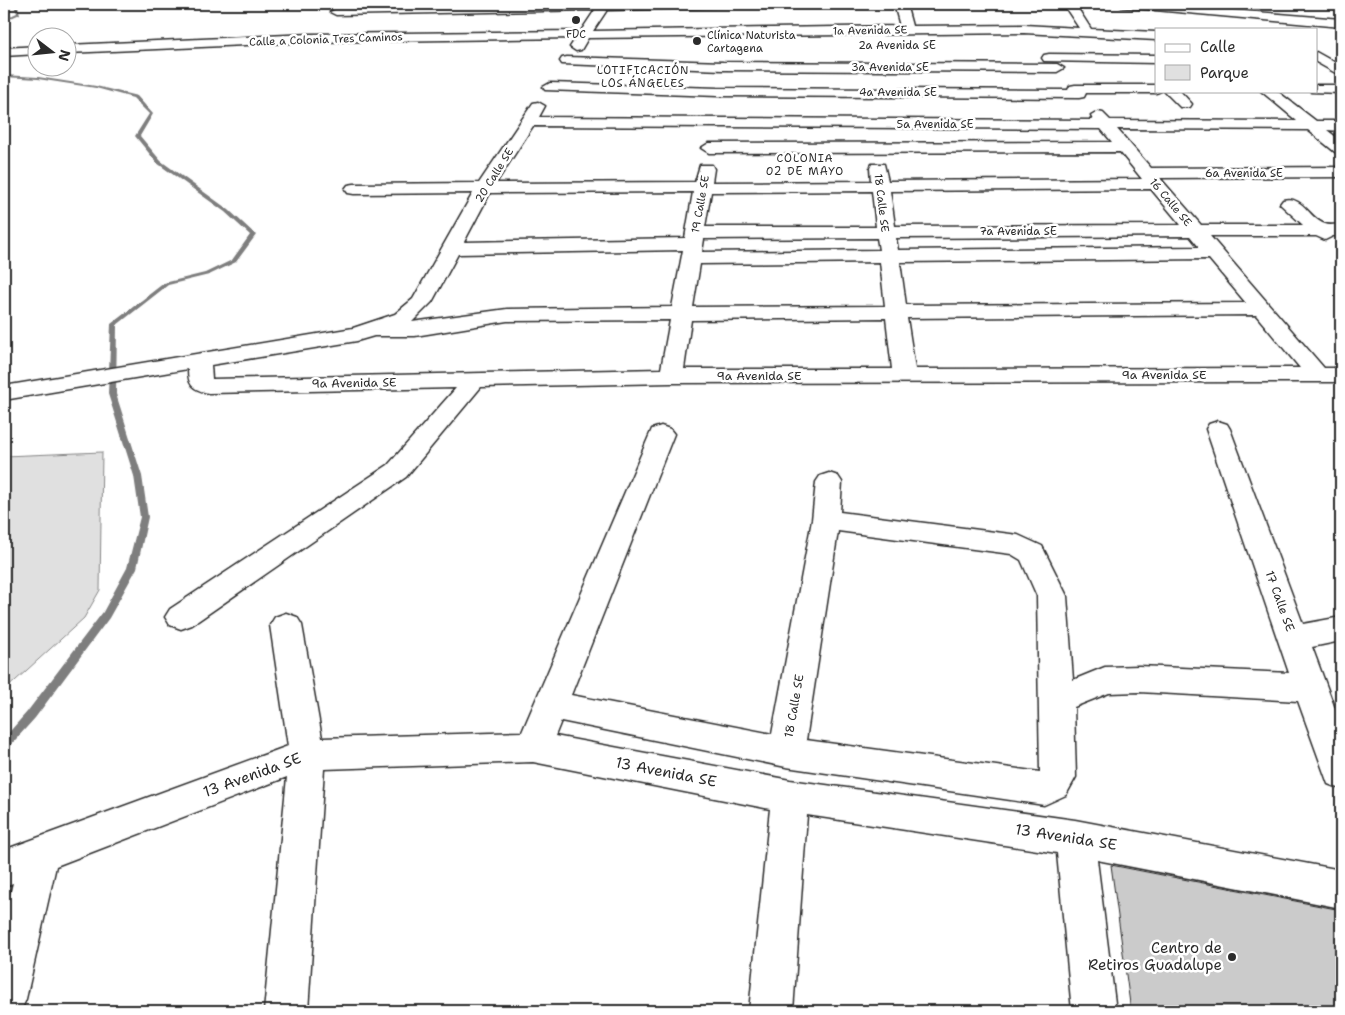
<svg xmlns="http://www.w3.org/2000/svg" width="1345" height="1015" font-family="'Shantell Sans',sans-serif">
<rect width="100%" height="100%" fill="#fff"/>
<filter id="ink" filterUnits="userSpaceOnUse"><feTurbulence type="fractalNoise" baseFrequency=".02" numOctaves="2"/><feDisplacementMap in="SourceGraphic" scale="10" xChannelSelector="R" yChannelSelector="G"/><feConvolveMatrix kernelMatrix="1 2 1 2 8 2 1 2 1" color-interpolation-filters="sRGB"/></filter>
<g filter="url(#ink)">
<!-- green -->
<polygon fill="#e0e0e0" stroke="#868686" points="102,452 100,590 84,618 4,691 4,456"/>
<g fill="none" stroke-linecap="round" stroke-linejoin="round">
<!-- stream -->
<g fill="#7e7e7e" fill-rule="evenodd">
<polygon points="17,4 21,4 18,6 20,14 4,21 4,19 17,13 14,6"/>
<polygon points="4,75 38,77 96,86 137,96 153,114 140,136 161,161 229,210 256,235 236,262 209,275 168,285 117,325 116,394 142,476 148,517 137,568 109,618 35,718 8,748 4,750 4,738 27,712 103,612 127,568 140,517 134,476 108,394 111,324 164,283 205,273 232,260 250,235 225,212 157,163 135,136 149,114 133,98 96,88 38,79 4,77"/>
</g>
</g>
<!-- building -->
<polygon fill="#cbcbcb" stroke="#2b2b2b" points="1111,865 1341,910 1341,1011 1131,1011"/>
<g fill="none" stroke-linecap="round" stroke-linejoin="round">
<!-- minor casing -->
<g stroke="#2b2b2b" stroke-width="3">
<g id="minor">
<polygon points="579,4 746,4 740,7 607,10 593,31 900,26 894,4 906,4 912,26 1024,25 1079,28 1063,4 1075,4 1091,29 1156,32 1156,40 1024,33 588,38 581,50 576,51 570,47 576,38 310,42 68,53 68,45 310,34 581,31 595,10 336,15 330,12 336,9"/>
<polygon points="1116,4 1159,4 1341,19 1341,27 1122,7"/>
<polygon points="38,46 38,54 4,56 4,48"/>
<polygon points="1316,52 1341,66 1341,76 1316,62"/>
<polygon points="1049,54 1156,55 1156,63 1044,61 1042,58 1044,55"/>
<polygon points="567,57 723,62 1057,64 1064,68 1057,72 723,70 562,64 560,61 562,58"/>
<polygon points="550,83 718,88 1068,90 1070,86 1075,85 1156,85 1156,91 1161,91 1156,93 1086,93 1084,97 1079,98 718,96 545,90 543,87"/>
<polygon points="1316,85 1341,85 1341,93 1311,92 1316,91"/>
<polygon points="1164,91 1180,91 1192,104 1190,107 1180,107"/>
<path d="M1261 91H1277L1316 121H1341V131L1327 130 1341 141V154L1335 152 1308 130 1117 129 1151 168 1341 167V177L1160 178 1201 225H1303L1280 204 1283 200C1303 195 1309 219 1325 224 1330 226 1337 224 1341 224V236H1333L1325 240 1316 236H1210L1324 368H1341V382L671 383 481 387 406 477 192 625 181 629 170 625 165 617 170 609 388 465 456 388 208 393C192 389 188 385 188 369L4 400V386L353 328 395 314 413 299 473 193 354 194 348 193 345 189 348 185 354 184 479 183 533 103 538 102 545 106 539 117 1093 120 1091 116 1098 112 1103 113 1110 120 1297 121ZM533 126 1101 129 1112 142 709 143 701 148 709 153 1120 152 1142 179 888 181 884 164H872L870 168 871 181 712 182 714 169 712 165H700L695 182 496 183ZM1151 189 1181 225 895 226 890 191ZM872 191 876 227H705L711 192ZM693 192 685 238 464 242 490 193ZM1190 236 1199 247 898 250 896 238ZM877 238 879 250 702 252 704 239ZM683 250 672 307 507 309 412 322 432 302 458 254ZM1209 259 1246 303 906 305 900 262ZM880 262 885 306 693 307 700 264ZM1256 315 1300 368 915 369 907 318ZM886 318 892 369H684L691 320ZM670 320 661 369 212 379 211 365 357 341 374 336H415L507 321Z"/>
<path d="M1218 421 1227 424 1230 429 1303 624 1341 617V641L1312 647 1341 725V789L1328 784 1298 701 1139 692 1109 693 1074 707 1076 777 1066 795 1044 805 786 767 561 721 555 736 790 780 1075 820 1341 870V908L1097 860 1116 1011H1072L1057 853 807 815 793 1011H749L770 809 533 762 324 769 308 1011H264L287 777 56 866 26 999 21 1011H4V918L13 883 4 886V850L288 746 270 625 275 617 286 613 297 617 302 625 322 738 522 732 652 429 661 426 670 429 674 434 571 695 772 734 812 520 816 482 820 476 829 473 838 476 842 482 840 512 1018 535 1042 546 1067 596 1073 680 1105 667 1139 666 1289 673 1206 429 1209 424ZM838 531 1011 554 1021 560 1037 596 1040 772 806 740Z"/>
</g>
</g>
<!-- minor -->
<use href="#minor" fill="#fff" fill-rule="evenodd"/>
</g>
</g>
<!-- markers -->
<g fill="#2b2b2b" stroke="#fff" stroke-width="2">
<circle cx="576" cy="20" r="5"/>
<circle cx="697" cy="41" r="5"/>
<circle cx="1232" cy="957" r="5"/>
</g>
<g text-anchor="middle" stroke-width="5" stroke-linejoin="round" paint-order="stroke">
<!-- far-street labels -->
<g font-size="11" fill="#2b2b2b" stroke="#fff">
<text transform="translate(870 30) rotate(-1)" y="4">1a Avenida SE</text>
<text transform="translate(326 39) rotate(-2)" y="4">Calle a Colonia Tres Caminos</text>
<text x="897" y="49">2a Avenida SE</text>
<text x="890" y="71">3a Avenida SE</text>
<text x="898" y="96">4a Avenida SE</text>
<text x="935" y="128">5a Avenida SE</text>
<text x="1244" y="177">6a Avenida SE</text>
<text transform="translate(494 175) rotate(-58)" y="4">20 Calle SE</text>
<text transform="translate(1171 202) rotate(50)" y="4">16 Calle SE</text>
<text transform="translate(882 203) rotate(83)" y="4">18 Calle SE</text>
<text transform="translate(700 204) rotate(-80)" y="4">19 Calle SE</text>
<text x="1018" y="235">7a Avenida SE</text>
</g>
<!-- far-poi labels -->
<g font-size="11" fill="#2b2b2b" stroke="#fff">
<text x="576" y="38">FDC</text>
<text x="707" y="39" text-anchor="start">Clínica Naturista<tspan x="707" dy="13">Cartagena</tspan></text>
</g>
<!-- far-neighbourhood labels -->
<g font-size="11" letter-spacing="1" fill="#2b2b2b" stroke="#fff">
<text x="643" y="74">LOTIFICACIÓN<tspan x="643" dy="13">LOS ÁNGELES</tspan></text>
<text x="805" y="162">COLONIA<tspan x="805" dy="13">02 DE MAYO</tspan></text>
</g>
<!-- street labels -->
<g font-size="12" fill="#2b2b2b" stroke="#fff">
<text x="1164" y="379">9a Avenida SE</text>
<text x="759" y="380">9a Avenida SE</text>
<text transform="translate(354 383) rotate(-1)" y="4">9a Avenida SE</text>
<text transform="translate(1280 601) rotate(70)" y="4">17 Calle SE</text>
<text transform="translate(794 706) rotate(-80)" y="4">18 Calle SE</text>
</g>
<!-- near-street labels -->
<g font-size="15" fill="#2b2b2b" stroke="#fff">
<text transform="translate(666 772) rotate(11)" y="5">13 Avenida SE</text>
<text transform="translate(252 775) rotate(-20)" y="5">13 Avenida SE</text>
<text transform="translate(1066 837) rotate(9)" y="5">13 Avenida SE</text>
</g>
<!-- near-poi labels -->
<g font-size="15" fill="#2b2b2b" stroke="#fff" text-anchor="end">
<text x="1222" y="953">Centro de<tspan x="1222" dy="17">Retiros Guadalupe</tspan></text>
</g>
</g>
<!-- margin -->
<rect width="1345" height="1015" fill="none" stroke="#fff" stroke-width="20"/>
<rect x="10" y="10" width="1325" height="995" fill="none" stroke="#2b2b2b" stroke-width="2" filter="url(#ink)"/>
<!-- legend -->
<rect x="1155" y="28" width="162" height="65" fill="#ffffff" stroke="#aaaaaa"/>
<rect x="1165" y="44" width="25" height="8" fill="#ffffff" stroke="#aaaaaa"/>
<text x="1200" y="52" font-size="15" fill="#2b2b2b">Calle</text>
<rect x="1165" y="65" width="25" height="15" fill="#e0e0e0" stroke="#aaaaaa"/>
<text x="1200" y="78" font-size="15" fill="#2b2b2b">Parque</text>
<!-- north arrow -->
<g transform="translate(52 52) rotate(106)"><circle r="24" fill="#ffffff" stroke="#aaaaaa"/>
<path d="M0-4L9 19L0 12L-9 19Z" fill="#2b2b2b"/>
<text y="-8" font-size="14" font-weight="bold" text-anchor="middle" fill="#2b2b2b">N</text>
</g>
</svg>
